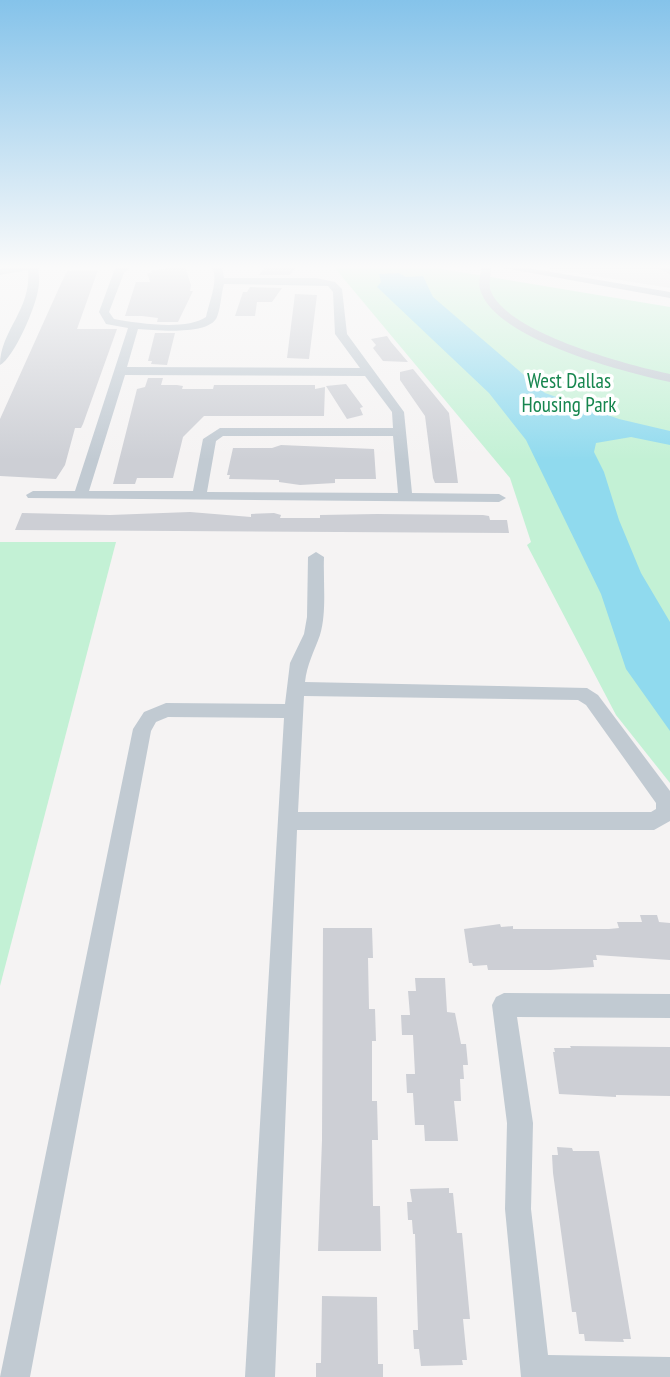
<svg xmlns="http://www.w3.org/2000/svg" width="670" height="1377" font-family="'PT Sans Narrow',sans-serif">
<rect width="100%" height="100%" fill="#f5f3f3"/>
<!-- education -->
<polygon fill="#e6e4e5" points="542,267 670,267 670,288 557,270"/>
<!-- green -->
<g fill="#c3f1d5">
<polygon points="334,267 430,267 670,307 670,783 616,715 527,545 531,542 510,478"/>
<polygon points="0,542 116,542 0,986"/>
</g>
<!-- water -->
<polygon fill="#90daee" points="399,273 406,277 423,276 433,297 545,393 619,419 670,431 670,445 631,437 596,443 594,452 604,472 619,520 641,573 670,622 670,731 626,669 601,594 526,440 489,393 377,287 381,282 379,274"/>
<!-- building -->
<g fill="#cdcfd5">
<polygon points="185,267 191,285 190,291 193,291 178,322 157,322 158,318 142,316 125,316 136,282 150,282 147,273 152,273 151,270"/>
<polygon points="266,267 296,267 290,275 259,275"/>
<polygon points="98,270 77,329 117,329 83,424 81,428 75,428 65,465 56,479 0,476 0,419 59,288 67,271"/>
<polygon points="250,287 282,288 272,302 257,302 255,316 235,316 243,292 247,292"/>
<polygon points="295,294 317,295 309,359 287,358"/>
<polygon points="155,333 175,333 167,365 151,364 152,361 148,361"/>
<polygon points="387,336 391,342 408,362 383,361 373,348 376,345 371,339"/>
<polygon points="413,369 449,413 458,483 435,483 433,478 425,416 400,380 400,372"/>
<polygon points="148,378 163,378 161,385 177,385 183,386 182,389 213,389 214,385 315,385 315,389 325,387 324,416 204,416 183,437 173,478 137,478 135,484 113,484 137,389 145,387"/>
<polygon points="346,384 363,407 360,408 363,415 347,419 326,386"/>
<polygon points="281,445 374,449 376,479 335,479 335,483 300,485 279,482 279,480 229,479 230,475 227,475 233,448 272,448"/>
<polygon points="190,512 251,517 251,514 274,513 281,515 280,518 320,518 320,515 377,514 483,515 489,516 490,520 507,520 509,533 15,530 22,513 110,515"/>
<polygon points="640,915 657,915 659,922 670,923 670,960 596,955 597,960 593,960 594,967 550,970 488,970 487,965 473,966 472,963 469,963 464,929 500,924 501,927 513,926 513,929 609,929 619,928 617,922 642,922"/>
<polygon points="323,928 372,928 373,958 368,958 369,1009 375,1009 376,1041 372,1041 372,1101 377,1101 378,1140 372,1140 373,1206 380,1206 381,1251 318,1251 322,1140"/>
<polygon points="415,978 445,978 447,1012 455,1013 461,1044 466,1044 468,1065 463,1065 464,1079 460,1079 461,1101 454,1101 458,1141 425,1141 424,1125 415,1125 413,1093 407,1093 406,1074 415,1074 413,1035 402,1035 401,1015 410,1015 408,991 416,991"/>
<polygon points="570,1046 670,1047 670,1096 616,1095 616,1097 559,1094 553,1052 555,1052 554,1048 571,1048"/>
<polygon points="557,1147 572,1148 573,1151 599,1151 631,1339 623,1339 624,1342 585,1341 584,1334 579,1334 576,1312 572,1312 553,1173 552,1155 558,1155"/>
<polygon points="449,1188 449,1193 453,1193 457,1233 462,1233 470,1319 463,1319 467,1360 462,1360 463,1365 421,1366 419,1349 414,1349 413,1330 418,1330 415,1234 413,1234 412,1220 408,1220 407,1202 412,1202 410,1189"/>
<polygon points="322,1296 377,1297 378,1364 383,1364 383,1377 316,1377 316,1363 321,1363"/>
</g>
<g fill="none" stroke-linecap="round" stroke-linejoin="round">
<!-- minor -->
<g fill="#c1cad2" fill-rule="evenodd">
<path d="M10 267H38C39 275 40 282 38 290 36 306 14 358 0 365 0 331 32 309 28 270L0 275V269Z"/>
<path d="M118 267H130L124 273 109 312 114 319C137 323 186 331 206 317 209 302 219 280 212 267H222L224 278H316L335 282 342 289 347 334 404 412 412 493 499 494 506 498 499 502 28 498 26 495 33 491H75L128 328 106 324 99 312 114 271ZM224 284 328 286 333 292 335 334 360 368 127 367 138 329C156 330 209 336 217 317 221 307 221 294 224 284ZM125 375 365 376 392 412 393 428H220L203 439 193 491H89ZM223 436H393L398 493 207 492 216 441Z"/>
<path d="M481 267H491C491 273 489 283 490 289 504 333 629 365 670 374V382C625 372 493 339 480 289 478 283 481 273 481 267Z"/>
<polygon points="498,267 522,267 670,292 670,298"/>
<polygon points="655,267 670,267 670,274"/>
<path d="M316 552 324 557C323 582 327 611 320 635 314 652 307 664 305 682L587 688 598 695 670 791V821L654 830H297L275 1377H245L284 718 168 717 156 722 151 731 30 1377H0L133 729 144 712 166 703 285 704 290 663 304 634 307 617 308 557ZM304 696 578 700 586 705 656 803V809L651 812H298Z"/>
<polygon points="504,993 670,994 670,1018 517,1017 533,1123 531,1209 548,1355 670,1357 670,1377 521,1377 505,1209 507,1123 492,1005 496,997"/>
</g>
</g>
<!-- sky -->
<linearGradient id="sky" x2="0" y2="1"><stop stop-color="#85c3ea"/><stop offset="0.58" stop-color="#fafafa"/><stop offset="1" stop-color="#fafafa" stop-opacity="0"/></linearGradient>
<rect width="670" height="460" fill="url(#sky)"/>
<g text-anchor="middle" stroke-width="7" stroke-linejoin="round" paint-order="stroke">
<!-- far-park labels -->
<g font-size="21" fill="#17864f" stroke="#fff">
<text x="569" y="388">West Dallas<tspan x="569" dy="24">Housing Park</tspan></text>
</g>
</g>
</svg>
